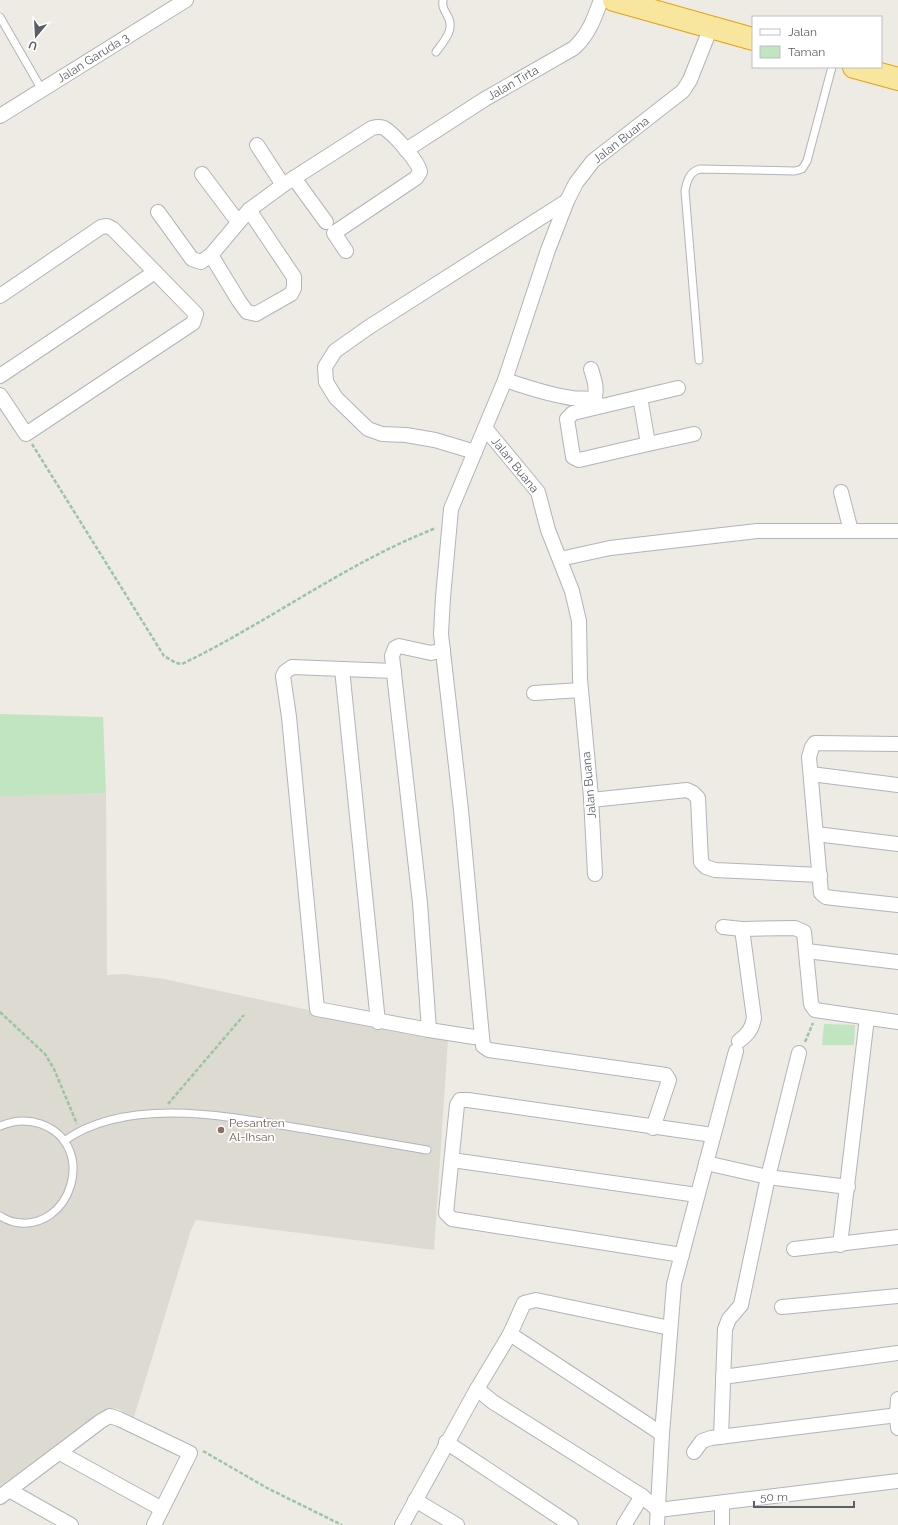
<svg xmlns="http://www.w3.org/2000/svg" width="898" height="1525" font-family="Raleway,sans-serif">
<rect width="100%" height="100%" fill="#edebe3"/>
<!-- education -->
<polygon fill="#dddad1" points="106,793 107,975 124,974 164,979 448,1040 434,1250 196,1220 191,1230 134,1417 116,1408 0,1493 0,795"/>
<!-- green -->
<g fill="#c1e4c1">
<polygon points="0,714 103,717 106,793 0,796"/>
<polygon points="824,1024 855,1025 854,1045 822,1045"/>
</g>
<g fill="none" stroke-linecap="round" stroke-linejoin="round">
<!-- service casing -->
<g stroke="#b1b4b8" stroke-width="9">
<g id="service">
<polyline points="0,17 42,90"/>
<path d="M436 52C444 41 456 29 447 15 444 9 442 7 443 0"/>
<path d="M699 360 685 191C687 181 689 172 700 169L795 171 802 169 807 161 832 67"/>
<path d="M0 1126C14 1120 27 1119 41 1124 99 1145 71 1234 14 1222 9 1221 4 1218 0 1216"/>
<path d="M64 1141C129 1095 232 1117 305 1129 346 1136 387 1143 427 1150"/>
</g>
</g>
<!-- minor casing -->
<g stroke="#b1b4b8" stroke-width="16">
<g id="minor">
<polyline points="0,116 186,0"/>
<polyline points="257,145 283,185"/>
<path d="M406 150 485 99 574 48C589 34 594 19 601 0"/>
<polyline points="202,174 238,222"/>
<polyline points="294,178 326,222"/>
<polyline points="158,212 192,259 201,262 211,255 239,301 247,312 256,314 291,294 294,288 294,277 249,210"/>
<path d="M211 255 249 210 283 185 372 128C376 127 380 126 384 128 393 133 419 162 420 172L416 178 334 233 346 251"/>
<polyline points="0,296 101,227 107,226 113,229 196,314 193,323 26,434 0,395"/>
<path d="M591 369C594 379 598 389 594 400"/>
<polyline points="0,376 155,272"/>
<path d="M505 380C527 387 549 395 572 398 582 400 594 395 599 406"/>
<polyline points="640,397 648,444 694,434"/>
<polyline points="485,428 538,492 548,530 572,591 579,621 580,679 591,797 595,874"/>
<polyline points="648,444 579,460 573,457 567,419 573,413 678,388"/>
<polyline points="475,452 435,440 406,435 382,434 368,429 336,398 326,382 325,367 335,351 369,327 567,201"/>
<polyline points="841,492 851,531"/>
<polyline points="560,559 610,548 757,531 898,531"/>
<polyline points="342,669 378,1022"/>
<polyline points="394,671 292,667 285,672 283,676 289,717 317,1009 429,1030 474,1037 482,1037 461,810 441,634 443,597 451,509 505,380 548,250 567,201 576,183 593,161 683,91 690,80 711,27"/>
<polyline points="534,693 581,690"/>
<polyline points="898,744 815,743 812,747 809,757 821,893 826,897 833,898 898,905"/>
<polyline points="811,774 898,785"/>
<polyline points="591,800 687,790 693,793 698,798 701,862 706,867 715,870 820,875"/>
<polyline points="816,834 898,844"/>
<polyline points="723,927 742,929 795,928 804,932 811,1004 815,1010 898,1022"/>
<polyline points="807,951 898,962"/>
<polyline points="429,1030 420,903 392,656 395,648 399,646 431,653 443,650"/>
<polyline points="482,1037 483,1046 489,1050 666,1075 669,1080 653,1128"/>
<path d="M739 1041C748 1034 752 1029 754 1018L742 929"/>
<polyline points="452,1160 697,1195"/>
<polyline points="706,1163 768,1177 848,1187"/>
<polyline points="840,1245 867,1018"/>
<polyline points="794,1249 898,1237"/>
<polyline points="682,1255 452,1219 446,1213 457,1105 460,1100 468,1100 713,1135"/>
<polyline points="782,1307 898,1296"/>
<polyline points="510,1334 524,1303 536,1300 670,1328"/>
<polyline points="723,1377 898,1353"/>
<polyline points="477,1389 510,1334 662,1434"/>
<polyline points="898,1399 897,1415 898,1428"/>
<polyline points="721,1437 725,1329 729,1319 741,1305 768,1177 799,1053"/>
<polyline points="446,1442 571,1525"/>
<polyline points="694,1452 702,1441 711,1438 898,1415"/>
<polyline points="60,1453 162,1509"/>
<polyline points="9,1490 71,1525"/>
<polyline points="0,1497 101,1421 110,1416 119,1419 190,1453 154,1525"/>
<polyline points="415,1500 457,1525"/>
<polyline points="722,1503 722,1525"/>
<polyline points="658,1510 898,1481"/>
<polyline points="402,1525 477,1389 493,1402 642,1496 658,1510"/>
<polyline points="624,1525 642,1496"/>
<polyline points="657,1525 662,1434 674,1284 736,1051"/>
</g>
</g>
<!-- trunk casing -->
<g stroke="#e4a20c" stroke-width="24">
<g id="trunk">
<polyline points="614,0 753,39"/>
<polyline points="854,67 898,79"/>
</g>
</g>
<!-- path -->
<g stroke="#9bc4a6" stroke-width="2.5" stroke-dasharray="4 2" stroke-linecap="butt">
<path d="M32 444 164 656 176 663 182 664C269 622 346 563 436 528"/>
<polyline points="0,1012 45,1054 54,1069 77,1124"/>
<polyline points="805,1042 813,1023"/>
<polyline points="168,1104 244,1015"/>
<polyline points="203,1451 267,1488 342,1525"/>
</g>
<!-- service -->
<use href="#service" stroke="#fff" stroke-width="7"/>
<!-- minor -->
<use href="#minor" stroke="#fff" stroke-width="14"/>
<!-- trunk -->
<use href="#trunk" stroke="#f9e69e" stroke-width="22"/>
</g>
<!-- markers -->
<circle fill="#8d6e63" stroke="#fff" stroke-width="1.5" cx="221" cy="1130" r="4"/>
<g text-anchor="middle" stroke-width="3.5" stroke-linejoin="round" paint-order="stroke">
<!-- street labels -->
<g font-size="12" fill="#5b5f63" stroke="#fff">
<text transform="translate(93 58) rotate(-32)" y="4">Jalan Garuda 3</text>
<text transform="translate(513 83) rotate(-30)" y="4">Jalan Tirta</text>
<text transform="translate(621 140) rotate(-38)" y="4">Jalan Buana</text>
<text transform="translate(515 465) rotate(51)" y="4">Jalan Buana</text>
<text transform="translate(589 785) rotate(-95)" y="4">Jalan Buana</text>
</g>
<!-- education labels -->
<g font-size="12" fill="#785e54" stroke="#fff" text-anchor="start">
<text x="229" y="1127">Pesantren<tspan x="229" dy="14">Al-Ihsan</tspan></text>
</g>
</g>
<!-- legend -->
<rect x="752" y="16" width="130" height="52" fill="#ffffff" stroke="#bdbfc1"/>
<rect x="760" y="29" width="20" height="6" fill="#ffffff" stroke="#bdbfc1"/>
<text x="788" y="36" font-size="12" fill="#5b5f63">Jalan</text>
<rect x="760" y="46" width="20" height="12" fill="#c1e4c1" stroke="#bdbfc1"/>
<text x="788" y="56" font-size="12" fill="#5b5f63">Taman</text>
<!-- north arrow -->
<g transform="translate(36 36) rotate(198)" stroke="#ffffff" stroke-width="3" paint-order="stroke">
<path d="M0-3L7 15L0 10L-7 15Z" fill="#5b5f63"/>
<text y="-6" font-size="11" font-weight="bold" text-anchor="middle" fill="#5b5f63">U</text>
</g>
<!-- scale -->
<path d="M754 1501v6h100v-6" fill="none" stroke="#5b5f63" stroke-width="2"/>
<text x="760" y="1501" font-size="12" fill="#5b5f63" stroke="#ffffff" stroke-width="3" paint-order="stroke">50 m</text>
</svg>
